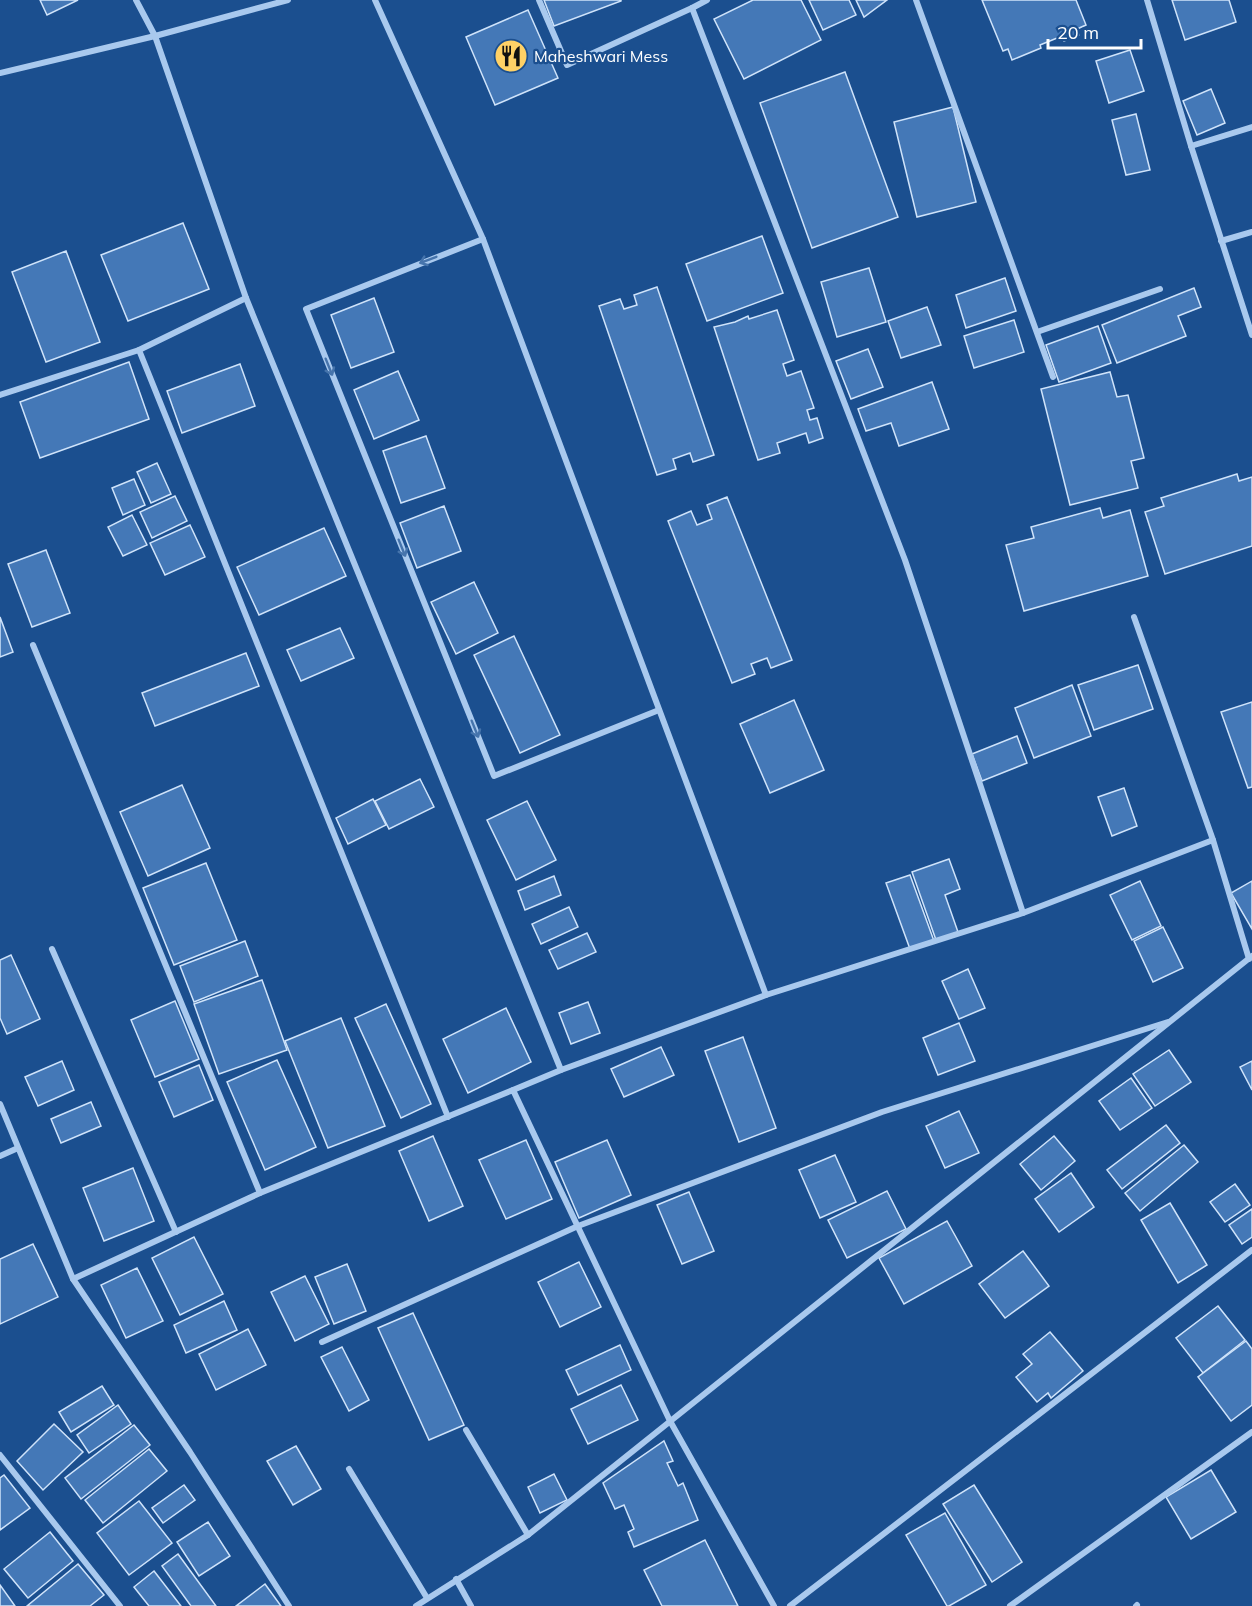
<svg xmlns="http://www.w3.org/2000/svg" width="1252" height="1606" font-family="Mulish,sans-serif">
<rect width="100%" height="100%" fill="#1b4f8f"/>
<!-- building -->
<g fill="#4478b7" stroke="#cfe3fa" stroke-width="1.5">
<polygon points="40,0 78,0 47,15"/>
<polygon points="544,0 621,0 621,1 554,26"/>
<polygon points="753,0 801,0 821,40 744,79 714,19"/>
<polygon points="809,0 849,0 856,15 823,30"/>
<polygon points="856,0 887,0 864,17"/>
<polygon points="982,0 1076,0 1086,25 1077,29 1079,35 1064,41 1062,36 1040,45 1041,48 1012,60 1008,49 1003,51"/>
<polygon points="1172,0 1229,0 1236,22 1185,40"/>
<polygon points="528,10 558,78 495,105 466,37"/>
<polygon points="1130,50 1144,91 1109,103 1096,61"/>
<polygon points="845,72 898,217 812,248 760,103"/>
<polygon points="1211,89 1225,123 1197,135 1183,101"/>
<polygon points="953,107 976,202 917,217 894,122"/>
<polygon points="1136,114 1150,170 1126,175 1112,120"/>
<polygon points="183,223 209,289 128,321 101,255"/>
<polygon points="762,236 783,293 707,321 686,264"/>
<polygon points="66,251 100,342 46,362 12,272"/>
<polygon points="869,268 886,322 837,337 821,282"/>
<polygon points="1005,278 1016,311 966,328 956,295"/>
<polygon points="657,287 714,455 693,462 690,453 673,459 676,469 657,475 599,306 620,299 624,309 637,305 634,295"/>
<polygon points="1194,288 1201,307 1178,316 1186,336 1117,363 1102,325"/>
<polygon points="374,298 394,352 351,368 331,315"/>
<polygon points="927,307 941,345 901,358 888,321"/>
<polygon points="777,310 794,360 783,364 787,376 801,371 814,408 807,410 810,420 817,418 823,438 809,443 806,433 777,443 780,453 758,460 714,327 735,322 748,316 749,319"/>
<polygon points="1014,320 1024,352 974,368 964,336"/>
<polygon points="1098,326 1111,363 1059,382 1046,345"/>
<polygon points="868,349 883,387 851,399 836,361"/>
<polygon points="129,362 149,419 40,458 20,402"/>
<polygon points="240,364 255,406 182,433 167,391"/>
<polygon points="398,371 419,420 374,439 354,390"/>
<polygon points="1110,372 1117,397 1128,395 1144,458 1131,461 1138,488 1070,505 1041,389"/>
<polygon points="932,382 949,429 899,446 891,423 866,431 858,409"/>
<polygon points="426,436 445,488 401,503 383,451"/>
<polygon points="157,463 171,494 151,503 137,472"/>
<polygon points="1237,474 1239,481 1252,477 1252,546 1165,574 1145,512 1164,506 1161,498"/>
<polygon points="134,479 145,505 123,515 112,488"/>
<polygon points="175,496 187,521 152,538 140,512"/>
<polygon points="727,497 792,660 771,668 767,658 751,664 755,674 732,683 668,521 691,511 697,525 712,519 707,505"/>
<polygon points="444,506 461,551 417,568 400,523"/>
<polygon points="1100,508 1103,518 1130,510 1148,576 1024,611 1006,545 1034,538 1031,527"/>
<polygon points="132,515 147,545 123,556 108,527"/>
<polygon points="190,525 205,557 165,575 150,543"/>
<polygon points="324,528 346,576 259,615 237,567"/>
<polygon points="46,550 70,613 32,627 8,564"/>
<polygon points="474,582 498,633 456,654 431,602"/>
<polygon points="0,617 13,652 0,657"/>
<polygon points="340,628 354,658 301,681 287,650"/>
<polygon points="514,636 560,735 520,753 474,655"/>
<polygon points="246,653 259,686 155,726 142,693"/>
<polygon points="1138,665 1153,709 1094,730 1078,685"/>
<polygon points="1072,685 1091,736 1034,758 1015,708"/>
<polygon points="794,700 824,770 770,793 740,724"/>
<polygon points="1252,702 1252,787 1248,788 1221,712"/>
<polygon points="1017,736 1027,763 982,781 972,754"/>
<polygon points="420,779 434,807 389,829 375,801"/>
<polygon points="182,785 210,848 148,876 120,812"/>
<polygon points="1124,788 1137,826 1112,836 1098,797"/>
<polygon points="373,799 386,825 348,844 336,818"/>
<polygon points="527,801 556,860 516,880 487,820"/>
<polygon points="949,859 960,889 945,895 958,932 936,940 912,872"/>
<polygon points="206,863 237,940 174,965 143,888"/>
<polygon points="910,875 934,941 910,949 886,883"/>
<polygon points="554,876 561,895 525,910 518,891"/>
<polygon points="1140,881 1161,926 1132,940 1110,895"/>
<polygon points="1252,881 1252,929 1231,893"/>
<polygon points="569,907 578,927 541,944 532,924"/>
<polygon points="1163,927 1183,968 1153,982 1134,941"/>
<polygon points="587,933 596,952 558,969 549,950"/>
<polygon points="245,941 258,976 194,1002 180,966"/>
<polygon points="11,955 40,1019 7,1034 0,1018 0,960"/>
<polygon points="968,969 985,1008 959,1019 942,981"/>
<polygon points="262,980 287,1050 219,1074 194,1004"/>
<polygon points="175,1001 199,1059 155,1077 131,1020"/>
<polygon points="588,1002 600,1033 571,1044 559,1013"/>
<polygon points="386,1004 431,1104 401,1118 355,1018"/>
<polygon points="506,1008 531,1062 468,1093 443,1039"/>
<polygon points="341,1018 385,1126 328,1148 285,1041"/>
<polygon points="959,1023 975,1061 938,1075 923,1038"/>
<polygon points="743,1037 776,1128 739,1142 705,1051"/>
<polygon points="661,1047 674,1075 624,1097 611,1069"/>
<polygon points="1169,1050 1191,1082 1155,1106 1133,1074"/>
<polygon points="277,1060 316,1147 265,1170 227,1082"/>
<polygon points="62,1061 74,1090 38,1106 25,1077"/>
<polygon points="1252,1061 1252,1090 1240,1067"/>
<polygon points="199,1065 213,1100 174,1117 159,1082"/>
<polygon points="1131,1078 1152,1108 1120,1130 1099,1101"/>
<polygon points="91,1102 101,1126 61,1143 51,1119"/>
<polygon points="959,1111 979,1153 945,1168 926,1126"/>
<polygon points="1166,1125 1180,1143 1122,1189 1107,1170"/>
<polygon points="433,1136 463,1206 429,1221 399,1151"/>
<polygon points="1054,1136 1075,1161 1041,1190 1020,1164"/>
<polygon points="526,1140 552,1199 506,1219 479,1160"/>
<polygon points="607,1140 631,1195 579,1218 555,1162"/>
<polygon points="1184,1145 1198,1162 1140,1211 1125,1193"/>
<polygon points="835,1155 856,1202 820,1218 799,1170"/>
<polygon points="133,1168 154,1221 104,1241 83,1188"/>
<polygon points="1071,1173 1094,1207 1059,1232 1035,1199"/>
<polygon points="1235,1184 1250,1205 1225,1222 1210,1202"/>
<polygon points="887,1191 906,1229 847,1258 828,1220"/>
<polygon points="689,1192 714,1251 682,1264 657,1205"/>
<polygon points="1170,1203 1207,1265 1178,1283 1141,1220"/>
<polygon points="1252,1209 1252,1237 1242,1244 1229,1225"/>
<polygon points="947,1221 972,1266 904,1304 879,1258"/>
<polygon points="194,1237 223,1294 180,1315 152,1258"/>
<polygon points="33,1244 58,1297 0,1324 0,1259"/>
<polygon points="1023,1251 1049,1286 1005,1318 979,1284"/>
<polygon points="579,1262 601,1307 560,1327 538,1282"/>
<polygon points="347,1264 366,1311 334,1324 315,1277"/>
<polygon points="137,1268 163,1321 126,1338 101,1285"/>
<polygon points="305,1276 329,1324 295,1341 271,1292"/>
<polygon points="224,1301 237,1330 186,1353 174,1325"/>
<polygon points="1218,1306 1245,1340 1203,1373 1176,1338"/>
<polygon points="413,1313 464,1425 429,1440 378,1328"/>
<polygon points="248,1329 266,1365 216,1390 199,1354"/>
<polygon points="1050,1332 1083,1371 1051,1398 1048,1393 1037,1402 1016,1377 1032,1364 1023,1354"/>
<polygon points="1246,1341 1252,1349 1252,1405 1231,1421 1198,1377"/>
<polygon points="620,1345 631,1370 578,1395 566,1370"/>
<polygon points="342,1347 369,1400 349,1411 321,1357"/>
<polygon points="621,1385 638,1420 588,1444 571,1409"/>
<polygon points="102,1386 114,1405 71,1432 59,1412"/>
<polygon points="118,1405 131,1424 89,1453 77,1435"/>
<polygon points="54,1424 83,1452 43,1490 17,1461"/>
<polygon points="134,1425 150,1445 81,1499 65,1478"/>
<polygon points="664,1441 673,1461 667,1463 678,1486 683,1483 698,1520 634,1547 628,1532 634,1529 624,1505 615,1509 603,1483"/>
<polygon points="296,1446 321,1489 293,1505 267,1461"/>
<polygon points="149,1449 167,1471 103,1523 85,1500"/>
<polygon points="1211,1470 1236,1512 1191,1539 1166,1497"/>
<polygon points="554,1474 567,1500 540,1513 528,1487"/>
<polygon points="4,1475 30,1508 0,1530 0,1478"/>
<polygon points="184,1485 195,1500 163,1523 152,1508"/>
<polygon points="974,1485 1022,1562 992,1582 943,1504"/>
<polygon points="139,1501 172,1543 129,1575 97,1533"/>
<polygon points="945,1513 986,1585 949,1606 947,1606 906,1535"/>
<polygon points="208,1522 230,1556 199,1576 177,1542"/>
<polygon points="50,1532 73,1561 28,1598 4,1569"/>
<polygon points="705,1540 738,1606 662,1606 644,1570"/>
<polygon points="178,1554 216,1606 191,1606 162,1566"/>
<polygon points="78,1564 104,1595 90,1606 27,1606"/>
<polygon points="154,1571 181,1606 149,1606 134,1587"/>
<polygon points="265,1584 281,1606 236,1606"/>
<polygon points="0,1585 15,1606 0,1606"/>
</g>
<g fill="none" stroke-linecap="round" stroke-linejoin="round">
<!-- minor -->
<g stroke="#a9c9ee" stroke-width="6">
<polyline points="136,0 155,36 246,298 561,1070"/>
<polyline points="375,0 483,239 766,995"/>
<polyline points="539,0 567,65 692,8"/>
<polyline points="707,0 692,8 905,560 1023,913"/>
<polyline points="916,0 1053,377"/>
<polyline points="1147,0 1191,146 1252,335"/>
<polyline points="0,73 155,36 288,0"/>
<polyline points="1191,146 1252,127"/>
<polyline points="483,239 306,309 494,776 659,710"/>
<polyline points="1221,241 1252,232"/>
<polyline points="1037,332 1160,289"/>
<polyline points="139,350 246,298"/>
<polyline points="0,395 139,350 448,1117"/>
<polyline points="1134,617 1213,840"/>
<polyline points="33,645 260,1193"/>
<polyline points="52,949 176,1232"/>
<polyline points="513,1090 561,1070 766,995 1023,913 1213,840 1249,959"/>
<polyline points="0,1104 73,1279 190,1452 289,1606"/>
<polyline points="0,1156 18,1148"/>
<polyline points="73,1279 260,1193 513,1090 670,1421 774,1606"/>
<polyline points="322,1342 578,1226 882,1112 1168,1022"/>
<polyline points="466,1430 528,1535"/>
<polyline points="0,1455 120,1606"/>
<polyline points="349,1469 427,1598"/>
<polyline points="456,1579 471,1606"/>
<polyline points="416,1606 528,1535 1252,956"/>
<polyline points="790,1606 1252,1250"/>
<polyline points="1010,1606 1252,1432"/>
<polyline points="1136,1606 1137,1605"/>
</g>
</g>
<!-- one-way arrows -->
<defs><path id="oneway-shaft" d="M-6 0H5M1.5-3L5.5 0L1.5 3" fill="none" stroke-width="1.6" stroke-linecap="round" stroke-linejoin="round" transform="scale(1.5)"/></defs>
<g stroke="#4674ac">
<use href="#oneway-shaft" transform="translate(428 260) rotate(159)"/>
<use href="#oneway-shaft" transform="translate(329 367) rotate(68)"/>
<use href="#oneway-shaft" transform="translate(402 548) rotate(68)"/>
<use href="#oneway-shaft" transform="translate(475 729) rotate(68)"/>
</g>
<!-- icons -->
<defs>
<g id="restaurant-disc" transform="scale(1.725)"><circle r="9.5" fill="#ffd166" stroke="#1b4f8f"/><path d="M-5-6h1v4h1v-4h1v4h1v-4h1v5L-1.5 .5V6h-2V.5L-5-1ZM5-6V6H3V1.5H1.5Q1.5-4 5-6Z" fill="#111"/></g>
</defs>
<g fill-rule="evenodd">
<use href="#restaurant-disc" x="511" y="56"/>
</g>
<g text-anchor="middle" stroke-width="4.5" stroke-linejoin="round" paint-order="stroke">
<!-- poi labels -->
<g font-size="16" fill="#fff" stroke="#1b4f8f" text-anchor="start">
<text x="534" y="62">Maheshwari Mess</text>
</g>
</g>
<!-- scale -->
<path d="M1048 39v9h93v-9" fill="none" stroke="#ffffff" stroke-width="3"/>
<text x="1057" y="39" font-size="18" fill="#ffffff" stroke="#1b4f8f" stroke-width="4.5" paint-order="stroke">20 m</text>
</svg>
